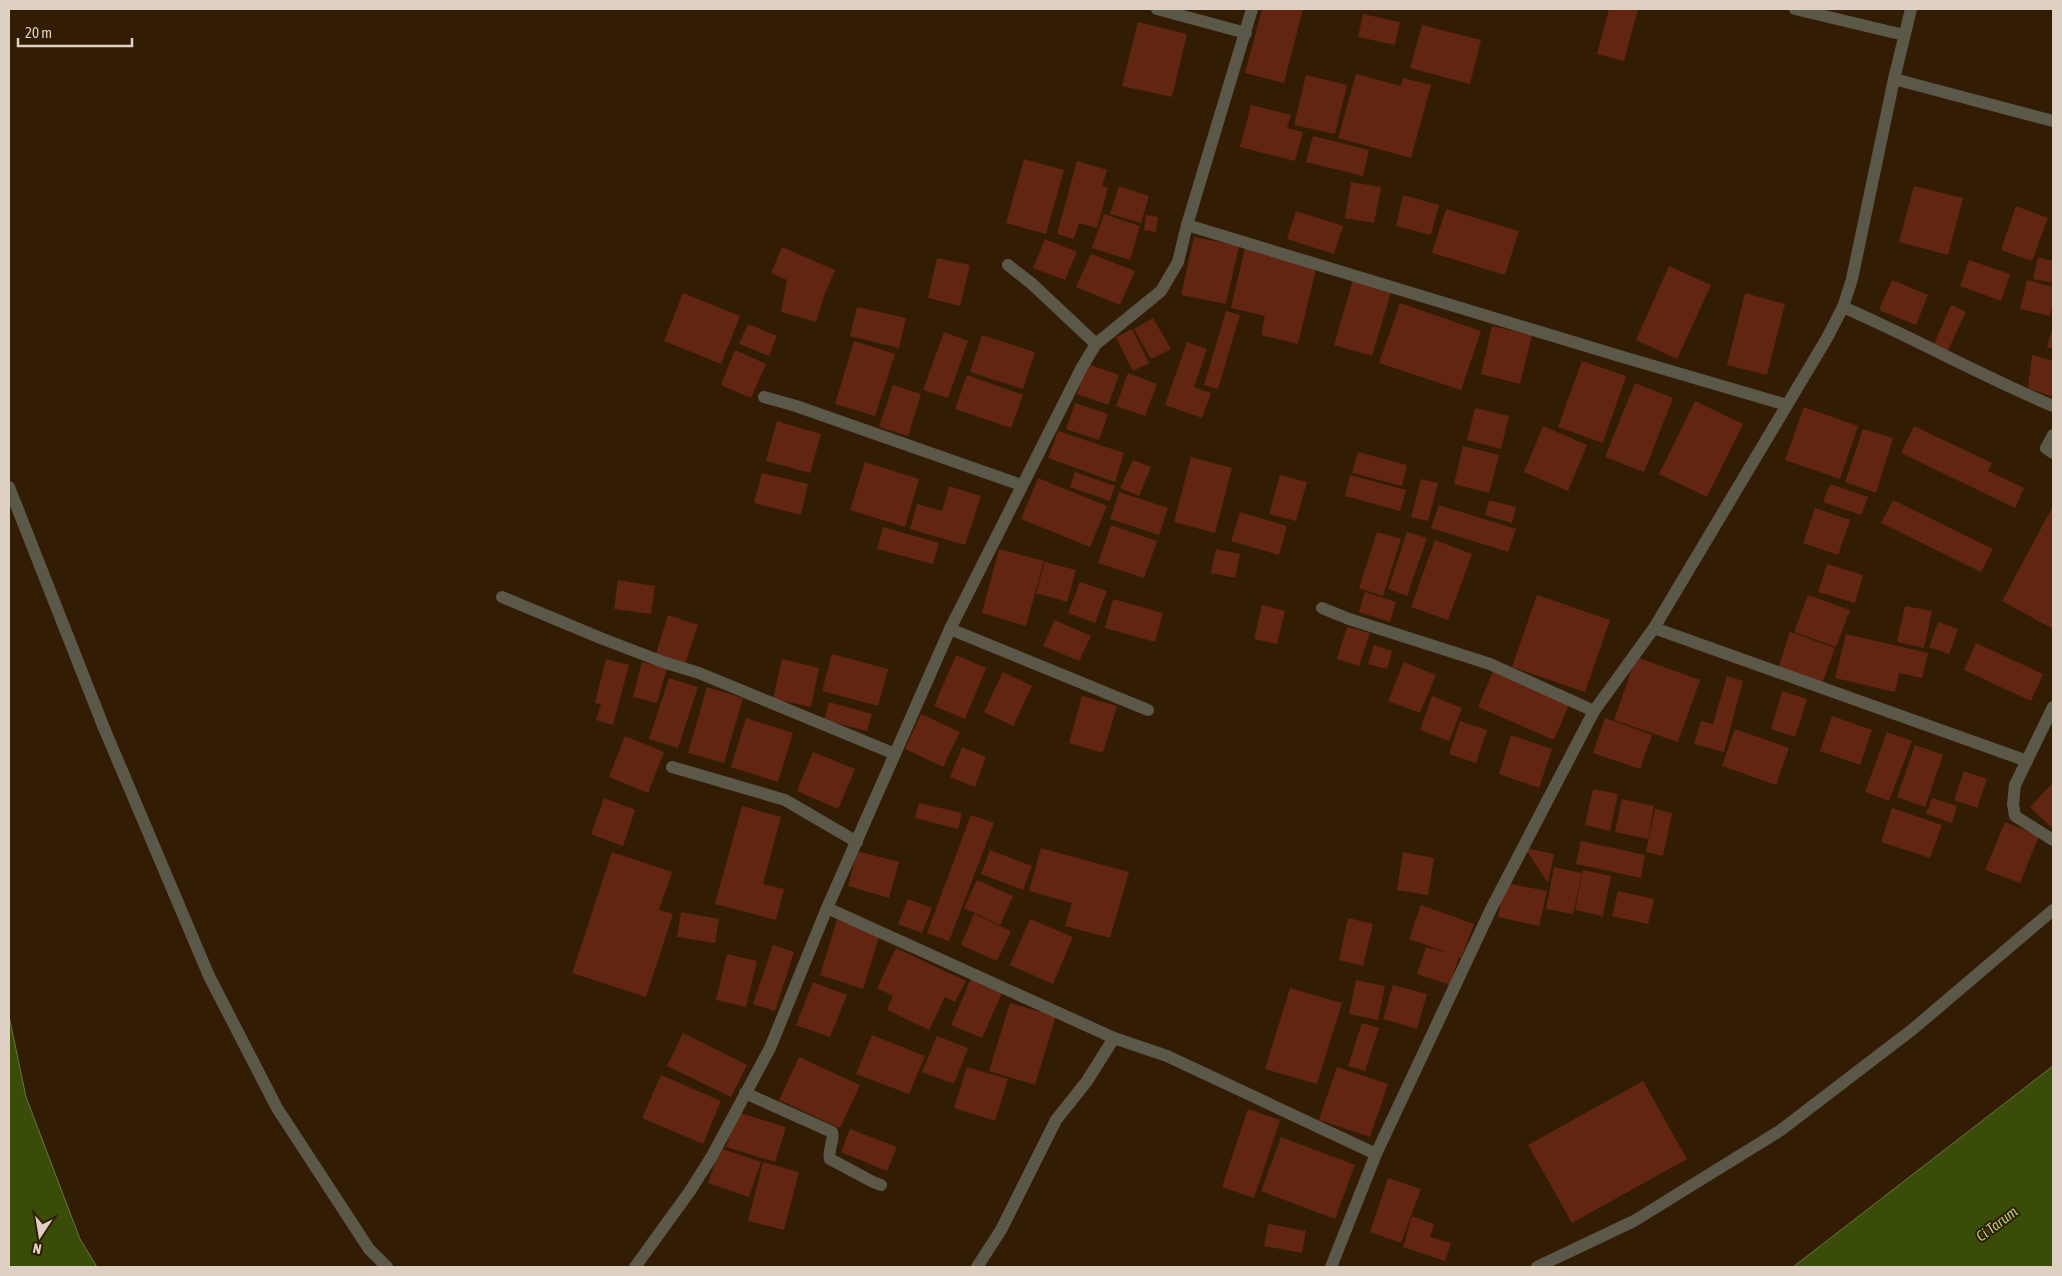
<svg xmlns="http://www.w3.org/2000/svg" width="2062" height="1276" font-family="'Asap Condensed',sans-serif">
<rect width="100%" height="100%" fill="#321d04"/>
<!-- water -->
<g fill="#394d08" stroke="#6a7440">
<polygon points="9,1016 26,1097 80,1239 97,1267 9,1267"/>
<polygon points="2053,1066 2053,1267 1793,1267"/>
</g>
<!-- building -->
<g fill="#612511">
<polygon points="1262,9 1303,9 1284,83 1245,73"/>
<polygon points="1609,9 1638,9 1624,61 1597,54"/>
<polygon points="1363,14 1400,22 1395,45 1358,37"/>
<polygon points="1138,22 1187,34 1172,97 1122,86"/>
<polygon points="1422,25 1481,40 1470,84 1410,68"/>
<polygon points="1356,74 1401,86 1403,78 1431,85 1411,158 1338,138"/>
<polygon points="1306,75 1347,85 1335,134 1294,125"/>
<polygon points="1251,105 1291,115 1287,128 1303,132 1295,161 1240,147"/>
<polygon points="1313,136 1369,150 1363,176 1306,162"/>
<polygon points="1024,159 1064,170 1046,234 1006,223"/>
<polygon points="1077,161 1107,170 1102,186 1108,188 1097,228 1079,223 1074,239 1057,234"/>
<polygon points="1351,182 1381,187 1374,223 1345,218"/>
<polygon points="1119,186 1149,196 1141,223 1110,214"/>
<polygon points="1914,186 1963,198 1948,255 1899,242"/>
<polygon points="1403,195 1439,205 1431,235 1396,226"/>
<polygon points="2016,206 2048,218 2032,261 2001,250"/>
<polygon points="1446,209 1519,231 1505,275 1432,253"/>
<polygon points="1296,211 1343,226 1334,254 1287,239"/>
<polygon points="1104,214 1140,226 1130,260 1092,248"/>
<polygon points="1146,215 1158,217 1156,232 1144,230"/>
<polygon points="1194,237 1239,246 1226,304 1181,295"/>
<polygon points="1045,239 1077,252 1065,280 1033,268"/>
<polygon points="782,247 835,270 824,296 816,322 781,312 787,280 771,273"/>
<polygon points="1245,248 1317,265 1298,344 1261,335 1265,316 1231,308"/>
<polygon points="1091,254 1135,271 1120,305 1076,287"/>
<polygon points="2038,257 2053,261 2053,283 2033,279"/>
<polygon points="937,258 970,265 960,306 928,298"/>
<polygon points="1969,260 2010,274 2001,301 1960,286"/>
<polygon points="1669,266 1711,285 1677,359 1636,340"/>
<polygon points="1353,280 1391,292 1372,356 1334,345"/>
<polygon points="1892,280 1928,295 1916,325 1879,310"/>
<polygon points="2027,280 2053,287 2053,302 2050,316 2020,309"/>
<polygon points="683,293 740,316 721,364 664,341"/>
<polygon points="1745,293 1785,304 1767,375 1727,365"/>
<polygon points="1400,303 1481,331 1461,390 1379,363"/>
<polygon points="1951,305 1966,312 1948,350 1934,344"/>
<polygon points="857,307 906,318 899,348 850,336"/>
<polygon points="1226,311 1240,315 1218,389 1204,385"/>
<polygon points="1153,318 1171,349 1151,359 1134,329"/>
<polygon points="748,324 777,336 769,356 739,344"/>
<polygon points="1492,326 1532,335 1520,384 1481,374"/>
<polygon points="2053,326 2053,349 2047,347"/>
<polygon points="1132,329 1149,363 1133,371 1116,337"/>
<polygon points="944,332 968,341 948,398 923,390"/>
<polygon points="982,335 1035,352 1023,389 970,372"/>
<polygon points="854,341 895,354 875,416 835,404"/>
<polygon points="1187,342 1207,349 1194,387 1211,393 1202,418 1165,405"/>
<polygon points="735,350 766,364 751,398 721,385"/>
<polygon points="2032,355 2053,361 2053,397 2028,388"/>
<polygon points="1582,361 1626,376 1603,443 1558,427"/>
<polygon points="1087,364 1119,375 1108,405 1077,394"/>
<polygon points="1128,373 1157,384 1145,416 1116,406"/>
<polygon points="967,375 1023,395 1011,428 955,409"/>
<polygon points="1635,383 1673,398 1644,472 1605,457"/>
<polygon points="893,385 921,394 908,436 879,427"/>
<polygon points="1695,401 1743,424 1707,497 1659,474"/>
<polygon points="1075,403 1108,414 1099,440 1066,429"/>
<polygon points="1804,407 1858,426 1840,479 1785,460"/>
<polygon points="1475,408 1509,416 1501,449 1467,440"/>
<polygon points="777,421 821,434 810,473 766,461"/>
<polygon points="1543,426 1587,445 1568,491 1524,472"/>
<polygon points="1914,426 1992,463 1988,471 2024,488 2015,508 1901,453"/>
<polygon points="1863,429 1893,438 1876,493 1845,482"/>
<polygon points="1058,431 1124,453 1115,482 1048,458"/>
<polygon points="1463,446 1499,455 1489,493 1454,484"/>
<polygon points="1358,452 1407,465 1402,486 1352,473"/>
<polygon points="1191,457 1232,468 1215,533 1174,522"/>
<polygon points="1133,460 1151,467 1139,496 1120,488"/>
<polygon points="865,462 919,479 905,527 850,510"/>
<polygon points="1075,472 1115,486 1110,501 1070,487"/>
<polygon points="762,473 808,484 801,515 754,503"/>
<polygon points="1280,475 1307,482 1296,521 1269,514"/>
<polygon points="1350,475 1406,490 1400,511 1345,496"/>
<polygon points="1038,478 1107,506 1090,547 1021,519"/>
<polygon points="1421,479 1438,483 1428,521 1411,517"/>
<polygon points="1830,484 1868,497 1861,515 1823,502"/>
<polygon points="949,486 981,496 965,545 910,529 917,504 942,511"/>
<polygon points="1119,492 1168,508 1159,535 1110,519"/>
<polygon points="1489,500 1516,507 1512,523 1485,515"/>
<polygon points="1893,500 1993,549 1981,572 1881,523"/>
<polygon points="1439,505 1516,529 1508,552 1431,528"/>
<polygon points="2053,506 2053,629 2002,601"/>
<polygon points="1815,508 1850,520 1838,555 1803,543"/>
<polygon points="1240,512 1287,526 1279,555 1231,541"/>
<polygon points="1111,525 1157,541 1144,578 1098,563"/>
<polygon points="883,527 939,543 933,564 877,549"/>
<polygon points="1377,532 1401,539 1383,596 1359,588"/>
<polygon points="1407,532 1427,538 1407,596 1388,589"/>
<polygon points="1435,540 1472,554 1448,620 1411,607"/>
<polygon points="999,549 1044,561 1026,626 982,613"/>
<polygon points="1216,549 1240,554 1235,578 1211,573"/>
<polygon points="1045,562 1076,570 1067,602 1036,593"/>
<polygon points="1827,564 1863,575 1855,603 1818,592"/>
<polygon points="618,580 655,586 651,614 614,609"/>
<polygon points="1080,582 1107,591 1095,623 1068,613"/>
<polygon points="1365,592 1396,602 1390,622 1359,612"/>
<polygon points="1537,595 1610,620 1585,692 1512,667"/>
<polygon points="1808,595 1850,610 1836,647 1794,632"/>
<polygon points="1113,599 1163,613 1155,642 1105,628"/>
<polygon points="1262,605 1285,611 1277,644 1254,639"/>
<polygon points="1905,606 1932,611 1924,648 1897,642"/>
<polygon points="668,615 698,625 685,664 656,654"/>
<polygon points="1055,620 1091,636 1079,661 1043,646"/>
<polygon points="1938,622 1958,629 1949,654 1929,647"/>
<polygon points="1347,627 1370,633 1359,666 1337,659"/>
<polygon points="1790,632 1835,648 1822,684 1778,669"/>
<polygon points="1846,634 1928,653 1922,678 1899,673 1895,692 1835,678"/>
<polygon points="1976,643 2043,674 2031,701 1964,670"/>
<polygon points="1374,645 1392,651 1387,669 1368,664"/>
<polygon points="832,654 888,669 878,706 822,691"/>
<polygon points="956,655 986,668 965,719 934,706"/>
<polygon points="1636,657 1700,680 1678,742 1614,720"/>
<polygon points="606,659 629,665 613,725 596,720 601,704 595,703"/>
<polygon points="782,659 819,668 811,707 773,699"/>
<polygon points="642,662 667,668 657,703 633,697"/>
<polygon points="1404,662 1436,675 1420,713 1388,701"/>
<polygon points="1493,671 1569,704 1554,740 1478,707"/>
<polygon points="1003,672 1032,686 1013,726 984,712"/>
<polygon points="1727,676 1743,681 1724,752 1694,744 1701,721 1713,724"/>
<polygon points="669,678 698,687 678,748 649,739"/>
<polygon points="707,687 743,698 724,763 688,753"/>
<polygon points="1782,691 1807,699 1795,737 1771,729"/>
<polygon points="1082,696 1117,706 1103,753 1069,743"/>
<polygon points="1432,696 1462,708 1449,741 1420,730"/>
<polygon points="829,702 872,714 867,731 824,720"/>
<polygon points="921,714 960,732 943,767 905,749"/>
<polygon points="1832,716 1872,730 1860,765 1820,751"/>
<polygon points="746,718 793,733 778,782 731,767"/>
<polygon points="1605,718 1652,735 1640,769 1593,753"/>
<polygon points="1460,721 1487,730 1476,763 1449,754"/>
<polygon points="1735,729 1789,748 1776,785 1722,766"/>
<polygon points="1887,732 1912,741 1889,801 1865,792"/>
<polygon points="1511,735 1552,749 1539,788 1499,774"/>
<polygon points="625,736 664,752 648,793 609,777"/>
<polygon points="1915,745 1943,755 1925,807 1897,797"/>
<polygon points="962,747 986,757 975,787 950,777"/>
<polygon points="813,752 855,769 838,809 797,791"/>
<polygon points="1964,771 1987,779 1977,808 1954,800"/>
<polygon points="2053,783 2053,829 2030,807"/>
<polygon points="1593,789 1618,794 1610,831 1585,825"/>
<polygon points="604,798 635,810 623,846 591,834"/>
<polygon points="1932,798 1957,806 1952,823 1926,814"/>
<polygon points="1622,799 1654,806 1648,839 1615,832"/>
<polygon points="919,803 962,813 958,829 915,818"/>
<polygon points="742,806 781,817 763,884 784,889 776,920 715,904"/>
<polygon points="1892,808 1942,825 1930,858 1881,842"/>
<polygon points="1655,809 1672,813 1663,856 1646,852"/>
<polygon points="971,815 994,823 949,941 927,933"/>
<polygon points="2005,822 2039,836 2020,883 1985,870"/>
<polygon points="1581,841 1645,855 1641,878 1576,864"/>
<polygon points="1041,848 1129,872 1110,938 1065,926 1072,903 1029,891"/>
<polygon points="1525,848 1554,854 1548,883"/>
<polygon points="990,850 1032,866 1023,890 981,874"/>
<polygon points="857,851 899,862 889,898 848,886"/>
<polygon points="612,852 672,872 659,910 673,914 646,997 572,973"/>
<polygon points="1403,852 1434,858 1428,895 1397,890"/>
<polygon points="1554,867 1582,873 1573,914 1546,909"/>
<polygon points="1583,870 1611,876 1603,916 1575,910"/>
<polygon points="977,880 1013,896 1000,925 964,908"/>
<polygon points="1505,883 1547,891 1539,926 1498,917"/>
<polygon points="1618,891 1654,899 1648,924 1612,916"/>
<polygon points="908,899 932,908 922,933 898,924"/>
<polygon points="1421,905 1474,924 1461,958 1459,957 1450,985 1417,974 1426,947 1449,953 1409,939"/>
<polygon points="681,912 719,919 715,943 677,937"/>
<polygon points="974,914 1011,931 997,961 961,945"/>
<polygon points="1348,918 1373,924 1363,966 1339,960"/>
<polygon points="1030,919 1073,937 1053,984 1010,965"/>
<polygon points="837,920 880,934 863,989 820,975"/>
<polygon points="773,945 794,952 775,1011 753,1004"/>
<polygon points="896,948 966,981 955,1002 945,997 929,1030 887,1010 893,996 877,988"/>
<polygon points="727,954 757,961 746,1007 716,1000"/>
<polygon points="971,979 1002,993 982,1038 951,1025"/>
<polygon points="1356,980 1385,986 1378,1020 1349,1014"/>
<polygon points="813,982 847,995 830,1037 796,1025"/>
<polygon points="1393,985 1427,994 1417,1029 1383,1019"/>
<polygon points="1290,988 1342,1003 1317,1084 1265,1069"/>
<polygon points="1010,1003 1056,1016 1035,1085 989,1071"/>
<polygon points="1362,1023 1379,1028 1365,1071 1348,1066"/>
<polygon points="683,1033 747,1065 731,1097 667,1066"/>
<polygon points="872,1035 925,1056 909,1094 856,1074"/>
<polygon points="937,1036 968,1048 954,1084 922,1072"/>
<polygon points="799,1057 860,1085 840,1128 779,1100"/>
<polygon points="967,1067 1008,1079 995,1121 954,1108"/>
<polygon points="1337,1067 1388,1084 1370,1137 1319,1120"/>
<polygon points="661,1075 721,1101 703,1144 642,1118"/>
<polygon points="1643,1081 1687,1159 1572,1223 1528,1145"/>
<polygon points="1248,1109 1280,1120 1254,1198 1222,1187"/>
<polygon points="737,1112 786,1127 775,1162 726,1147"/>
<polygon points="850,1129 897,1147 887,1171 841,1152"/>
<polygon points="1281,1137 1355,1165 1335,1219 1261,1191"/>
<polygon points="720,1148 761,1162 749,1197 708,1183"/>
<polygon points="763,1162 799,1172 784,1230 748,1221"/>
<polygon points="1388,1178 1421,1189 1401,1243 1370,1232"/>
<polygon points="1412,1216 1434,1224 1430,1237 1451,1243 1445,1261 1403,1247"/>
<polygon points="1268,1224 1306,1231 1302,1253 1264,1246"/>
</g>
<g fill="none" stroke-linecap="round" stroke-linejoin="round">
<!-- minor -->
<g stroke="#5b584a" stroke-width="12">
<polyline points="1157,9 1246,33"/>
<polyline points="1795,9 1904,35"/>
<polyline points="1894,79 2053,121"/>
<polyline points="1187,225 1616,355 1787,405"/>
<polyline points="1008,265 1031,283 1096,344"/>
<path d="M1843 307C1914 338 1982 376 2053 406"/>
<polyline points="764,397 796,406 1021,485"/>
<polyline points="2053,435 2046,448 2053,453"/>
<polyline points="9,487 104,728 209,976 277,1108 369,1249 387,1267"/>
<polyline points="502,597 603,639 663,662 699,673 895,754"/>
<polyline points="1322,608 1349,619 1490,664 1594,711"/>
<polyline points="1654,628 2027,761"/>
<polyline points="950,629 1148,710"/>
<polyline points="2053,707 2015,785 2013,804 2015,816 2053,840"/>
<polyline points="672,767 785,800 857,842"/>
<polyline points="827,908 1114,1038 1167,1056 1376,1154"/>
<path d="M745 1093 832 1132C835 1141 827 1150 830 1159L873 1182 881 1185"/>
<polyline points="635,1267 690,1191 712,1156 770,1048 827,908 950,629 1082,367 1096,344 1161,291 1178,262 1187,225 1252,9"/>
<polyline points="977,1267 1001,1230 1056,1120 1087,1081 1114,1038"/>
<polyline points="1331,1267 1376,1154 1492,907 1594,711 1654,628 1827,338 1843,307 1852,279 1894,79 1911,9"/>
<polyline points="1537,1267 1634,1221 1781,1130 1913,1029 2053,910"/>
</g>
</g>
<g text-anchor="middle" stroke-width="4" stroke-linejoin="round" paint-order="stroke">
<!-- water labels -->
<g font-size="15" font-style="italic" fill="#afd076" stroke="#321d04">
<text transform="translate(1997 1224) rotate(-37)" y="5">Ci Tarum</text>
</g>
</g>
<!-- border -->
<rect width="2062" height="1276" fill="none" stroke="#ded0c2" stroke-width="20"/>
<!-- north arrow -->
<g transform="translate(40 1236) rotate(192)" stroke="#321d04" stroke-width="4" paint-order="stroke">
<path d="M0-4L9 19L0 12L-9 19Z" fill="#ded0c2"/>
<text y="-8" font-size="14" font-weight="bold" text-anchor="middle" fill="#ded0c2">N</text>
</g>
<!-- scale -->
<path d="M18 38v8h114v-8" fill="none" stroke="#ded0c2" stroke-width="2.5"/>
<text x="25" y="38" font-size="15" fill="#ded0c2" stroke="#321d04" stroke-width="4" paint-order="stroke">20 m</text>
</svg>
